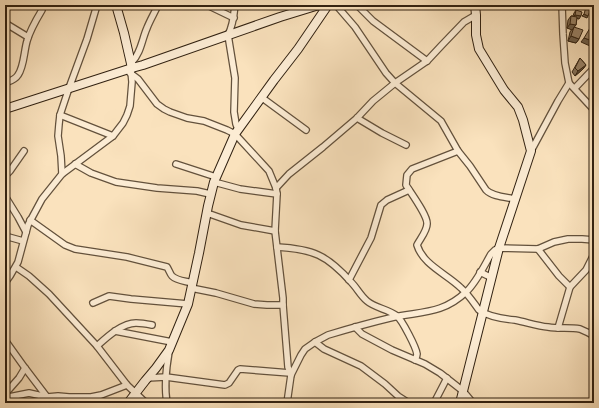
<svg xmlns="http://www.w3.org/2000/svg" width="599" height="408" font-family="'IM FELL French Canon',serif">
<rect width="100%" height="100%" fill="#fae2bd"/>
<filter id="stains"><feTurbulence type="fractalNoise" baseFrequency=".005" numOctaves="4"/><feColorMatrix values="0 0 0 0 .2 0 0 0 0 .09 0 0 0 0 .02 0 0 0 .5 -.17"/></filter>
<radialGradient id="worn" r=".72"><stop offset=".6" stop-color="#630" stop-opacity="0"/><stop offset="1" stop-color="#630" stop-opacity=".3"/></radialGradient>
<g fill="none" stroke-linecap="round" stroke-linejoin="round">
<!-- street casing -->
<g stroke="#63513c" stroke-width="8">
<g id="street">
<polyline points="207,5 234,18"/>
<path d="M235 5C234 15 233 26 228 35L235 78 234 112 236 124 238 129"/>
<path d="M336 5 355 27 386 73 395 83 441 121 458 151 470 166 486 190C493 197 506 197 515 199"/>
<polyline points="357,5 373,21 427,61"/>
<polyline points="562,5 563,34 565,63 569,83 594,110"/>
<polyline points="5,23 28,37"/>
<path d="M132 62C141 53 142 39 147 28 150 20 155 12 158 5"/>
<polyline points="130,73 138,79 157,104 164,109 170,112 187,118 204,121 227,130 235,134 269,171 276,188 277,194 275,231 283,298 283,305 288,367 291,375"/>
<path d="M5 83C10 81 15 80 18 75 24 67 24 51 27 41 30 30 36 20 42 10V7L43 5"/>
<polyline points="575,88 594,68"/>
<polyline points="261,97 306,130"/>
<polyline points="60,115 113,136"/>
<polyline points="357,118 382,133 406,145"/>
<path d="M458 151 412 169 407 175 406 185C411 193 428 216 427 224 427 231 420 239 417 245 423 265 447 274 461 288 468 294 473 302 479 310 489 317 503 319 515 320 526 322 537 326 548 327 559 329 570 327 580 329 585 331 589 333 594 336"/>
<polyline points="531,151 558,101 569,83"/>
<polyline points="75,164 91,173 116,182 157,188 197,191 210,194"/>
<polyline points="176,164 216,177"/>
<polyline points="62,174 61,156 58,136 59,124 60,115 69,88 87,39 97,5"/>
<polyline points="5,176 10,171 24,151"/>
<polyline points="214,182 240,189 277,194"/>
<polyline points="276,188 289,174 323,147 357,118 373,101 395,83 427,61 441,46 464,22 476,15"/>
<polyline points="5,196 18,217 26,232"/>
<polyline points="207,213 241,225 275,231"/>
<path d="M30 220 65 245 75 249 127 257 167 267C169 270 170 274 172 276 177 281 186 281 192 283"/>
<polyline points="5,236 23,241"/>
<path d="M277 247C313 249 327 255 351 282 357 288 360 295 367 301 375 308 388 309 397 316 402 320 416 347 417 354 417 356 416 358 415 360"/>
<polyline points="538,249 559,276 570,287"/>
<polyline points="16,267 29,276 49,294 97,346 127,385 146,403"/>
<polyline points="480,272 492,278"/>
<polyline points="349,280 371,238 381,205 387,200 409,190"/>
<polyline points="5,283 10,276 18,262 28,225 42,199 62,174 113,136 123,123 127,115 130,106 132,82 131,71"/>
<polyline points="191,288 216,293 254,304 267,305 283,305"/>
<polyline points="93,303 109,296 131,299 188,304"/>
<polyline points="355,327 362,334 392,350 425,364 440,373 463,391 473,403"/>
<polyline points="558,328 570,287 586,270 594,254"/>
<polyline points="115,331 172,342"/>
<polyline points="5,340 25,368 47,397 51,403"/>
<polyline points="315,342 324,349 361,366 385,384 398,396 409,403"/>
<path d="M97 346C107 337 122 323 136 323 141 323 147 324 152 325"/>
<polyline points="147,378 166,377 225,385 229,383 238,370 240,369 290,373"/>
<polyline points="5,394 19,378 25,368"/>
<polyline points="5,397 9,397 29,393 47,397 58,396 69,397 91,397 101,395 127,385"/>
<path d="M167 403C164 386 166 369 169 352"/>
<path d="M287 403 291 375 301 355 305 349 315 342 328 335C348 329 369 323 390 318 419 311 442 315 466 292 476 283 484 266 491 254L495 250 499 248 538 249 554 242 568 239H582L594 240"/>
<polyline points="434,403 447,378"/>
</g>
</g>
<!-- secondary casing -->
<g stroke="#312111" stroke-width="10">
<g id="secondary">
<polyline points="116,5 124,33 132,68"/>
<polyline points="5,109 132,68 143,65 280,17 319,5"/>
<polyline points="128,403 145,381 156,368 169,350 188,304 199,253 208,206 214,182 235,134 274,80 298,49 328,5"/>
<polyline points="460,403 499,248 531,151 523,120 518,107 504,90 479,49 476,35 476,15 475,5"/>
</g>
</g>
<!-- street -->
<use href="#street" stroke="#fcecd4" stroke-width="5.5"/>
<!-- secondary -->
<use href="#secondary" stroke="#fcecd4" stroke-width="8"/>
</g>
<!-- wall -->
<g fill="#84725b" stroke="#312111">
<polygon points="576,10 579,19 577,18 576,25 574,27 579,39 576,43 568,41 570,32 572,29 567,28 568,20 571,16 573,16 574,13"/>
<polygon points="580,58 586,65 583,69 575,76 572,72"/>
</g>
<!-- shaded-wall -->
<g fill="#6c5d4a" stroke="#312111">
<polygon points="584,14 588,16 587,18 582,16"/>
<polygon points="575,15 581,16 579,19 573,17"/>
<polygon points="570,24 576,25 572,30 567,28"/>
<polygon points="571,36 579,39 576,43 568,41"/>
<polygon points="584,38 593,41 590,46 581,42"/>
<polygon points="586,65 583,69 575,76 578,71"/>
</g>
<!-- building -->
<g fill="#9a856a" stroke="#312111">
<polygon points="586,7 591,9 588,16 584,14"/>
<polygon points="576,10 582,12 581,16 575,15"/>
<polygon points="571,16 577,17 576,25 570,24"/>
<polygon points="574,27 583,30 579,39 571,36"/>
<polygon points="590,28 594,30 594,39 593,41 584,38"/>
<polygon points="580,58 586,65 578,71 575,68"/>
</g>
<!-- margin -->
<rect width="599" height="408" fill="none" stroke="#fae2bd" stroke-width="20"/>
<rect x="6" y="6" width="587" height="396" fill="none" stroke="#312111" stroke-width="2"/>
<rect x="10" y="10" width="579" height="388" fill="none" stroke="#312111"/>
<rect width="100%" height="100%" filter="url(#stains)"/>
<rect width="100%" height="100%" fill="url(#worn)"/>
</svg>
